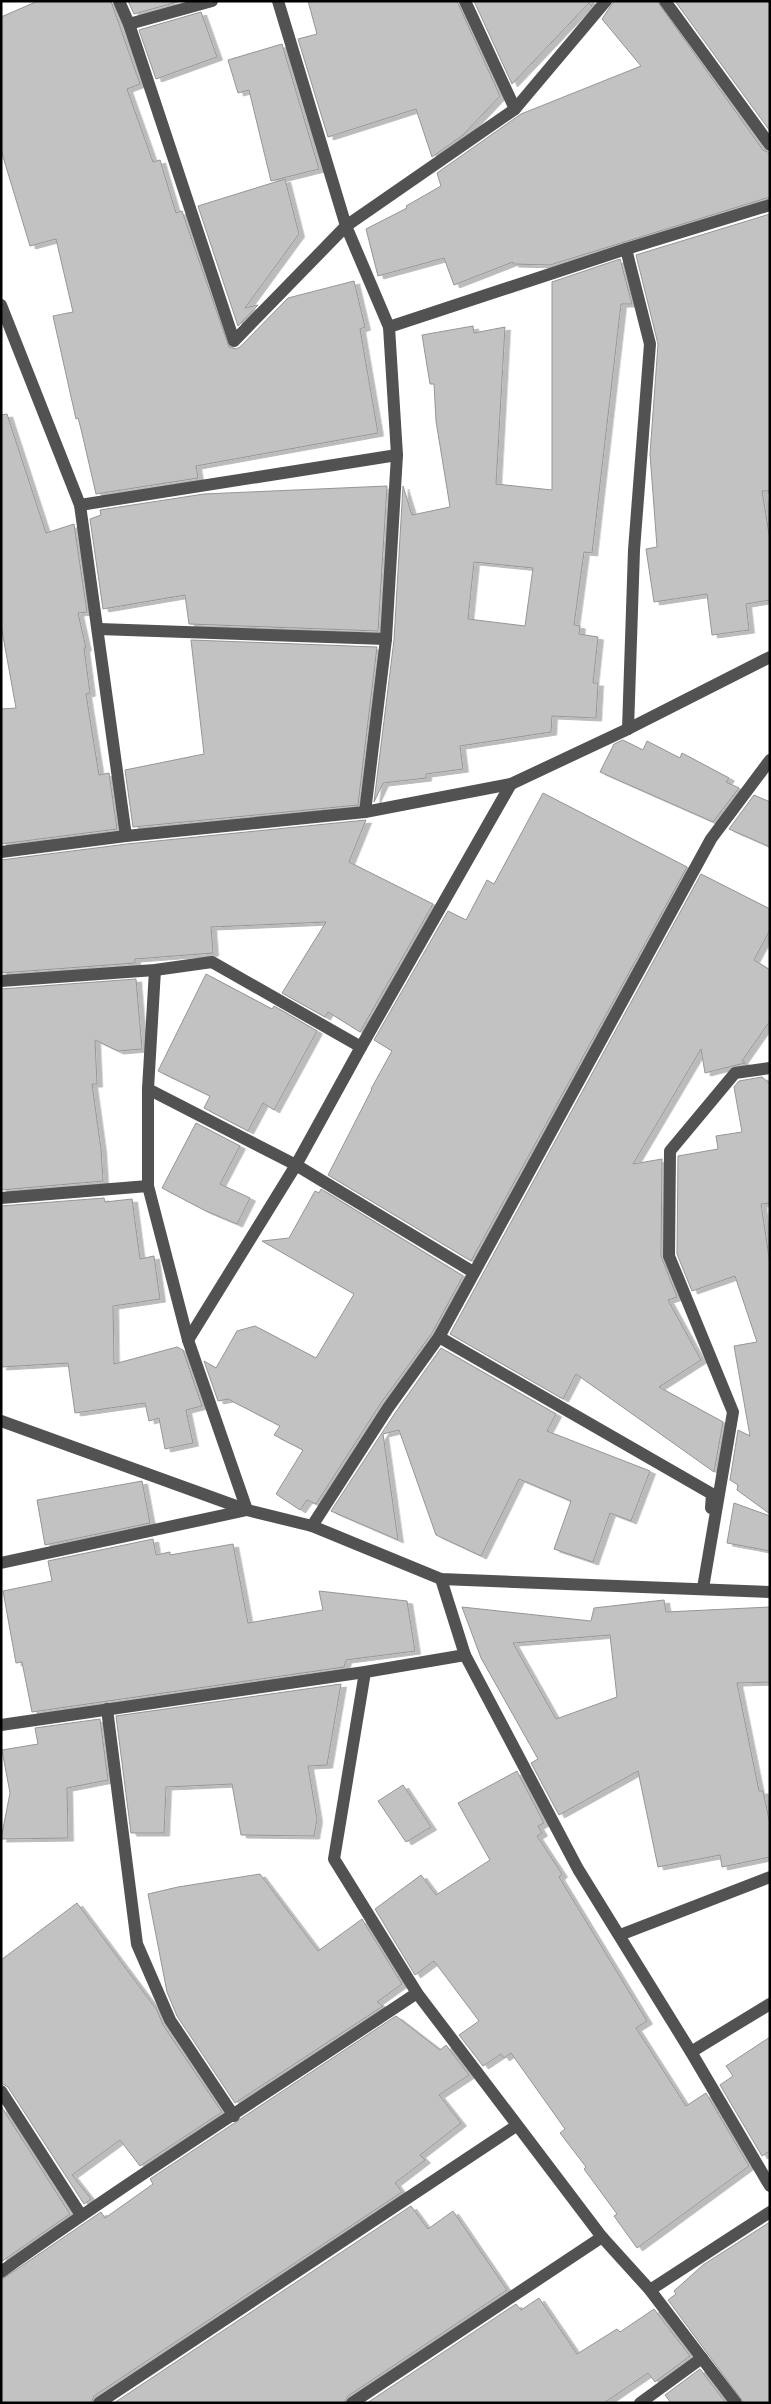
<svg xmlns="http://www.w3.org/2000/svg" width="771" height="2404" font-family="'PT Sans',sans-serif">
<defs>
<filter id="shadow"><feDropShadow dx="5.5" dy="3" stdDeviation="0" flood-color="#0004"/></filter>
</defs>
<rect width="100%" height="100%" fill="#fff"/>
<!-- building -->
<g fill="#c2c2c2" stroke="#969696" fill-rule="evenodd" filter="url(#shadow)">
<polygon points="38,1 111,1 140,84 127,89 153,162 160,160 176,213 182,211 229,347 236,349 240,347 288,298 354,281 365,327 360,329 378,433 196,466 198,478 96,494 81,429 78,418 76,419 53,316 73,312 56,239 30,246 1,150 1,17"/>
<polygon points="128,1 181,1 134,14"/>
<polygon points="308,1 457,1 500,96 463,135 432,157 416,109 328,137 298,39 317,34"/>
<polygon points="474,1 595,1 591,6 589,3 512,84"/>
<polygon points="614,1 657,1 763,150 770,153 770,197 550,265 513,264 513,262 454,285 444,258 378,276 366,229 407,208 406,206 441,186 437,173 521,114 641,66 602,19"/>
<polygon points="675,1 770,1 770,131"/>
<polygon points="201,12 217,57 156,79 139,30"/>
<polygon points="282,44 319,169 271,181 249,90 238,93 228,60"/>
<polygon points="285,179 299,234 245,308 258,305 238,326 198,206"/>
<polygon points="770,214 770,491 762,491 770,540 770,600 746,604 749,630 712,635 707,594 654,602 646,549 657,547 650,454 658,344 636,255"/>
<path d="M620 259 632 304H621L592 553 584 552 574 625 580 626 579 634 598 637 593 683H598L596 718 552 716 551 732 460 746 463 769 426 774V778L383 783 374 802 394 640 403 486 412 515 450 507 436 421 434 384H430L422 335 473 326 474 333 505 327 496 484 552 490V282ZM474 562 533 568 525 626 468 619Z"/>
<polygon points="7,414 46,533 74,524 87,612 78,613 86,648 84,648 90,693 86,694 99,775 109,773 117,829 1,844 1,709 16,708 1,625 1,415"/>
<polygon points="387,486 378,631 189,624 185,595 103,609 90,519 101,515 100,510 204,494"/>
<polygon points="191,640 377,647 358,805 133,827 125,770 204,754"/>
<polygon points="623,740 643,750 647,741 680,758 682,753 729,778 726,782 739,788 713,822 600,772 614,744"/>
<polygon points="543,793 687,867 471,1261 328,1175 372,1089 371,1089 392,1051 374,1040 448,911 466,920 487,880 494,884"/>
<polygon points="754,795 770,802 770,847 729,829"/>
<polygon points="366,820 349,862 433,904 360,1032 328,1012 325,1017 282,993 326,922 211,927 213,953 135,959 135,963 1,973 1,860 127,844"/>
<polygon points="701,874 770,909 770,930 754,960 770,970 770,1021 742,1061 745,1063 705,1073 701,1049 633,1164 662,1159 661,1256 677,1297 668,1300 701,1360 659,1387 723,1422 714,1472 576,1374 563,1399 450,1334"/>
<polygon points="206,974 272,1009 274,1006 317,1031 274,1110 263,1103 248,1131 204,1108 210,1096 158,1071"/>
<polygon points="136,979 142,1049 118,1051 95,1040 97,1084 92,1084 101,1149 103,1181 1,1190 1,989"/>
<polygon points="762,1077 770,1084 770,1203 761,1204 770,1264 770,1514 737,1490 738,1485 730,1480 738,1430 750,1436 734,1346 757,1342 735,1276 692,1291 677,1254 678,1156 718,1149 716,1136 742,1132 734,1087 739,1081"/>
<polygon points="196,1123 240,1146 220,1184 250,1198 237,1224 206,1211 162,1188"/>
<polygon points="321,1189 463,1276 432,1333 381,1403 316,1504 307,1500 300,1510 276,1494 303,1450 274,1435 280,1426 228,1399 218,1401 204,1361 216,1368 237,1331 255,1326 316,1358 354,1294 262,1241 289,1238 315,1191 319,1193"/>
<polygon points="104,1198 105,1202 132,1199 140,1259 154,1256 160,1299 113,1306 114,1364 177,1347 183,1350 202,1406 186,1410 193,1443 165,1449 159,1418 149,1421 145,1403 75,1413 68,1363 1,1367 1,1206"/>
<polygon points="441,1348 556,1414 547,1431 650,1471 631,1521 610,1513 593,1562 554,1549 571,1501 519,1479 481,1556 436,1535 399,1430 383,1434 398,1540 331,1511 395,1413"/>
<polygon points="142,1481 150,1523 45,1545 37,1500"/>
<polygon points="734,1503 770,1516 770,1551 727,1543"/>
<polygon points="153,1539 156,1555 170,1552 170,1555 233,1544 248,1623 323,1610 319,1591 407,1601 415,1651 346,1660 344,1667 32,1712 22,1662 16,1663 3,1591 52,1581 48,1561"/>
<path d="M664 1600 666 1612 770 1607V1682L737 1683 759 1791H763L770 1824V1857L722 1867 720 1855 658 1867 638 1771 559 1815 531 1763 538 1759 481 1658 462 1607 591 1621 594 1608ZM610 1635 617 1697 556 1719 513 1643Z"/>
<polygon points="341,1684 327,1765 308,1766 317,1819 314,1836 241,1835 232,1784 166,1787 164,1833 131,1833 116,1716"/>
<polygon points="100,1719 108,1780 67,1788 68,1838 1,1839 10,1793 2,1750 38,1744 35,1728"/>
<polygon points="517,1771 544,1823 538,1826 542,1833 537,1836 562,1874 559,1877 647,2021 636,2028 686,2106 706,2093 749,2166 637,2248 614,2216 617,2214 584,2169 586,2167 560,2133 565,2129 511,2053 504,2058 501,2054 483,2066 459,2035 479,2021 434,1961 415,1975 375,1909 421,1875 436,1895 490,1860 458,1803"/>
<polygon points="403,1785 431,1827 406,1842 378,1801"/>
<polygon points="260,1874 318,1951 362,1919 402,1984 377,2002 383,2006 235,2103 177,2016 167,1992 148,1894 178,1887"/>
<polygon points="77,1903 157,2010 163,2025 222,2112 140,2166 120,2140 72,2175 91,2199 84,2204 8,2087 1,2083 1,1960"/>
<polygon points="396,2016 440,2050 446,2045 469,2075 439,2095 461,2123 420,2155 425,2160 395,2183 402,2192 94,2396 91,2403 1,2403 1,2280 101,2212 105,2218 153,2184 150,2179"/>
<polygon points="770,2037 770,2151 762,2156 720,2085 733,2076 726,2066"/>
<polygon points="1,2106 70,2214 1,2262"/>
<polygon points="411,2206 428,2229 453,2211 507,2290 348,2396 344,2403 114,2403"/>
<polygon points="770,2222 770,2403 744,2403 668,2300 676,2294 674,2291 703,2265"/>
<polygon points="539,2298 577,2354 617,2329 620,2332 654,2309 690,2356 655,2382 648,2373 604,2403 367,2403 516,2304 521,2310"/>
<polygon points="700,2369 726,2403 671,2403 665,2395"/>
</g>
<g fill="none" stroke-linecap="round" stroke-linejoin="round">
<!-- minor -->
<g stroke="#525252" stroke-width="12">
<polyline points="119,1 129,24 234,341 346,226 515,109 606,1"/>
<polyline points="278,1 346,226 389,327 397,455 386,639 365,812"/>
<polyline points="465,1 515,109"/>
<polyline points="665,1 770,145"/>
<polyline points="129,24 212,1"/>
<polyline points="626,249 650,344 634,550 628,729"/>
<polyline points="1,305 80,505 126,836"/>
<polyline points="389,327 626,249 770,205"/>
<polyline points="80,505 397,455"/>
<polyline points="99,629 386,639"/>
<polyline points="1,852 126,836 365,812 511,784 628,729 770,657"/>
<polyline points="1,981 155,970 212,962 361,1047"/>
<polyline points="148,1089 296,1165 473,1272"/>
<polyline points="1,1198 148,1186"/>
<polyline points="439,1337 712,1494 711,1508"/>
<polyline points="188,1340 296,1165 361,1047 511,784"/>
<polyline points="1,1421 247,1510 312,1526 441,1579 770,1592"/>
<polyline points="312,1526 388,1408 439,1337 711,839 770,760"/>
<polyline points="1,1563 247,1510 188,1340 148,1186 148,1089 155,970"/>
<polyline points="703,1588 733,1412 669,1256 670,1151 735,1073 770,1068"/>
<polyline points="465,1655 578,1869 691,2052 770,2186"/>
<polyline points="365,1672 334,1859 417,1993 602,2237 650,2290 736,2403"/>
<polyline points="107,1709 137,1944 170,2020 234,2116"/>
<polyline points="1,1725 365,1672 465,1655 441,1579"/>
<polyline points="620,1935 770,1877"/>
<polyline points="691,2052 770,2004"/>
<polyline points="1,2091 81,2215"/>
<path d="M1 2272C137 2175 278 2086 417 1993"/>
<polyline points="650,2290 770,2212"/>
<polyline points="99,2403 516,2126"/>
<polyline points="352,2403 602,2237"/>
<polyline points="640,2403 702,2358"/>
</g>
</g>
<!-- border -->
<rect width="771" height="2404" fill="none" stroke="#000000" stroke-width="5"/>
</svg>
